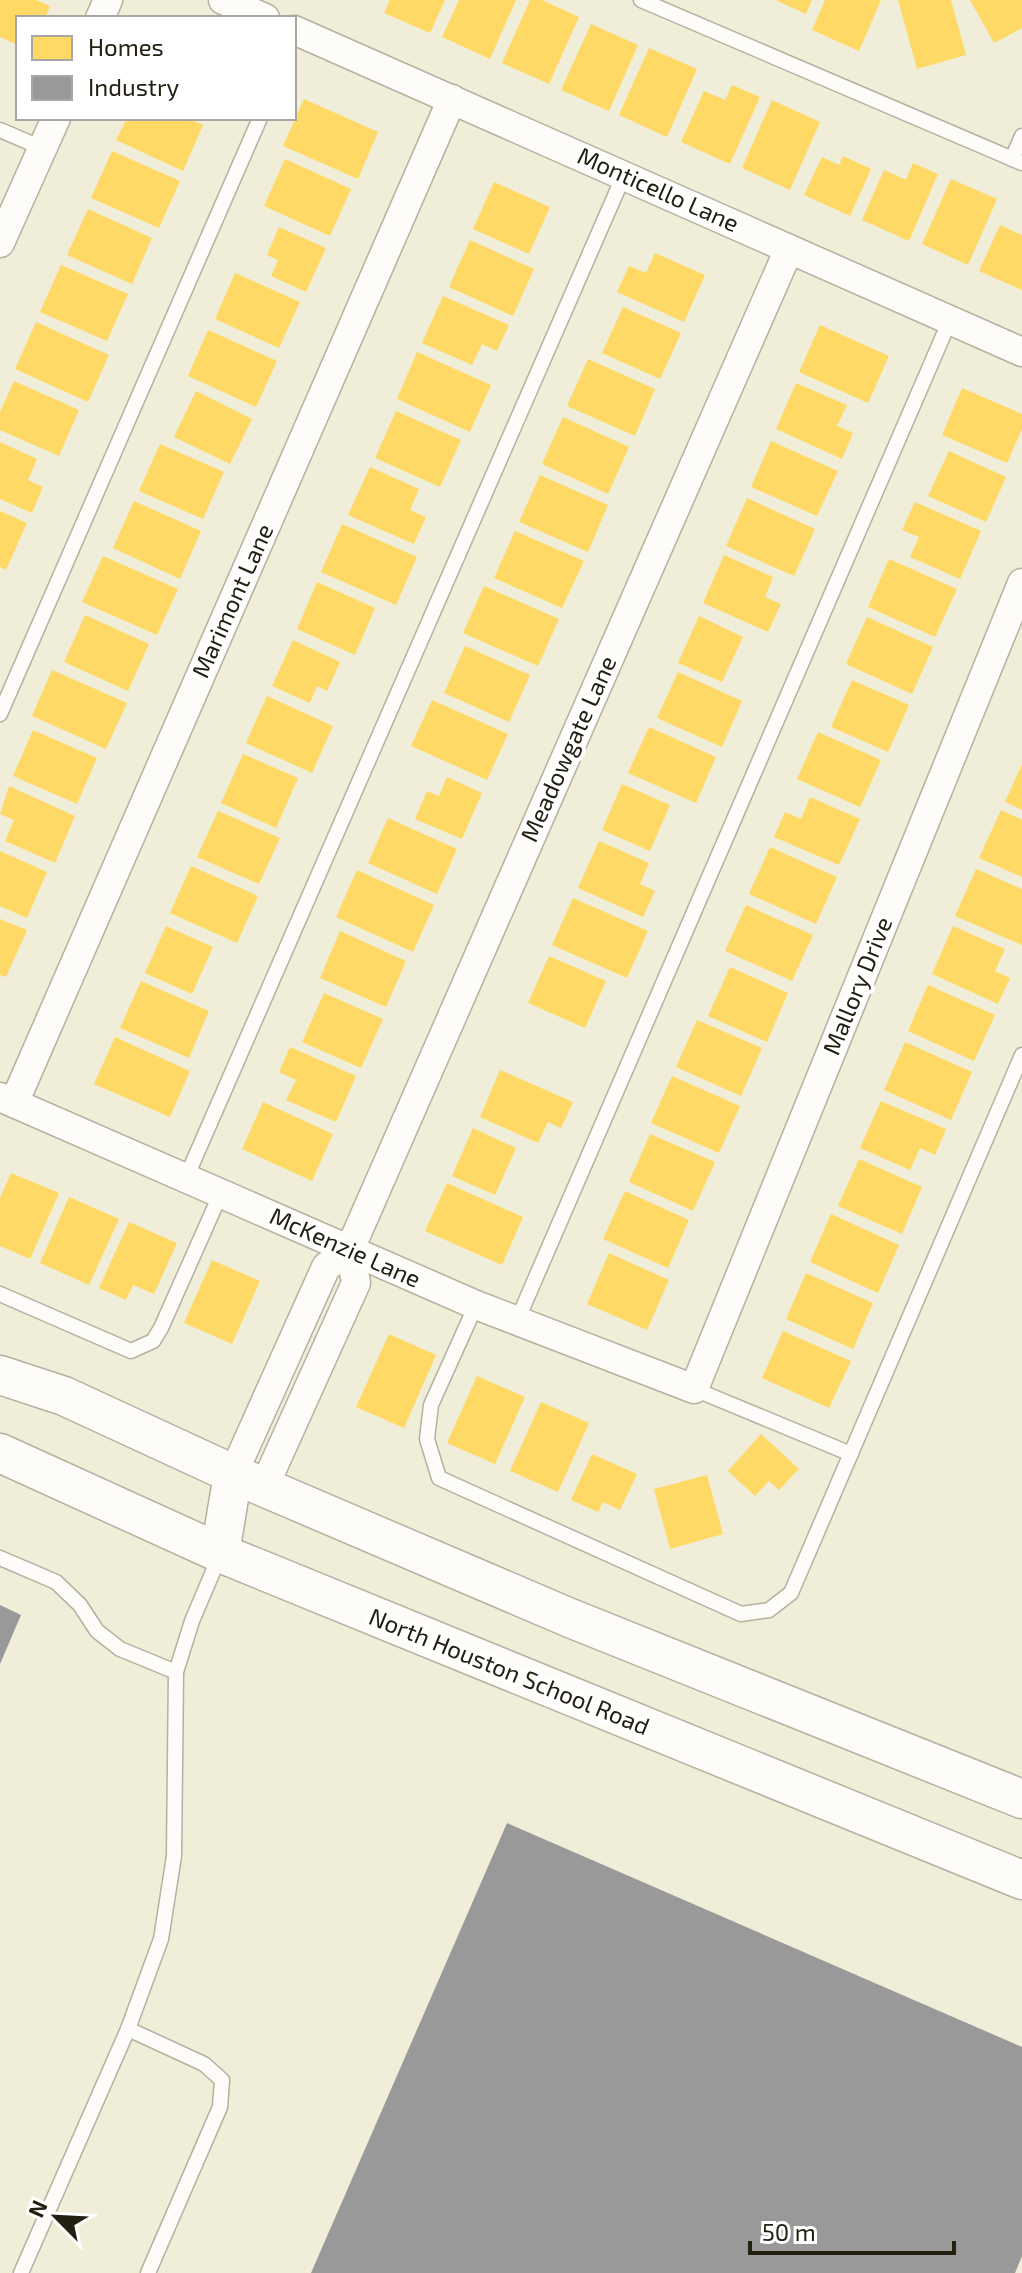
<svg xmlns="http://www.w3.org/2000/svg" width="1022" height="2273" font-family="'Exo 2',sans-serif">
<rect width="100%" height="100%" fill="#f0edd8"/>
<!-- homes -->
<g fill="#ffd966">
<polygon points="0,0 36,0 50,6 45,18 18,18 18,45 0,37"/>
<polygon points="390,0 445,0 430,33 384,13"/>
<polygon points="459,0 516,0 490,59 442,37"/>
<polygon points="530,0 542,0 579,17 549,84 502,63"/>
<polygon points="775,0 812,0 806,14"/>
<polygon points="825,0 881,0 859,51 812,30"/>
<polygon points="898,0 951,0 966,55 917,69"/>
<polygon points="970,0 1022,0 1022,28 994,43"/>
<polygon points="591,24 638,45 609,111 561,90"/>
<polygon points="649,48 697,69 667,137 619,115"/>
<polygon points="732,85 760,97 730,164 681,142 704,91 725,100"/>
<polygon points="304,99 378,132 358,179 283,146"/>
<polygon points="772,100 820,122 790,190 742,168"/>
<polygon points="127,118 188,118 203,125 183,171 116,140"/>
<polygon points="112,151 180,181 159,228 91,198"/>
<polygon points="843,156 871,169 850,216 804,195 822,157 839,165"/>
<polygon points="285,159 351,189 330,236 264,206"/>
<polygon points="913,163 938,174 909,241 862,220 884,170 906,180"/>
<polygon points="951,179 997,199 968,265 922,244"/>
<polygon points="494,182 550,207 529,254 473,229"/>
<polygon points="88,209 152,238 132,284 67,255"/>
<polygon points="1000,225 1022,235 1022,290 979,271"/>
<polygon points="279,227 326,248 306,292 271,276 278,260 267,255"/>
<polygon points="470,240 534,269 513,316 449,287"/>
<polygon points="655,253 705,275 684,322 617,292 629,266 646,273"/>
<polygon points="61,265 128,294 107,341 40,312"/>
<polygon points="235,273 300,302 279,348 215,319"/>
<polygon points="443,296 509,325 497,351 482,344 472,365 422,343"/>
<polygon points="623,307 681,333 660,379 602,353"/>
<polygon points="36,322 109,355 88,402 15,369"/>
<polygon points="820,325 889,356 868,403 799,372"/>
<polygon points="208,330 277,361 256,407 188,376"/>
<polygon points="417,352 491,385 470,432 397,399"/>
<polygon points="588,359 655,389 635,436 567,406"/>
<polygon points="14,381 79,410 59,456 0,430 0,412"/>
<polygon points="796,383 847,405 837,426 853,433 842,459 776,429"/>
<polygon points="962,388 1022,414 1022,429 1007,463 942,435"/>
<polygon points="196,391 252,419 230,464 174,437"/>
<polygon points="396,411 461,440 440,487 375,458"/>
<polygon points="563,417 629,447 608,494 542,464"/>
<polygon points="771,441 838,471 817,516 751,487"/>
<polygon points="0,442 37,459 28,480 43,487 32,513 0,499"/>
<polygon points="160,444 224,472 203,519 139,491"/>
<polygon points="949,451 1006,477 986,522 928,496"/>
<polygon points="370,467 419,489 410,510 426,517 414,544 348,515"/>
<polygon points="540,475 608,505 588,552 519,522"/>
<polygon points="747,498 815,529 794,576 726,546"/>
<polygon points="134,501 201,531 180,579 113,548"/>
<polygon points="915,502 981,531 960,579 910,557 919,537 902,530"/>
<polygon points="0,511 27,523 6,570 0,567"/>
<polygon points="342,524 417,557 396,605 321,572"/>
<polygon points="515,531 584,561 562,608 494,578"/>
<polygon points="724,555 773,577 765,597 781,604 768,632 703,603"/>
<polygon points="103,556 178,589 157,635 82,602"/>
<polygon points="889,559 957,589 935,637 868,607"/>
<polygon points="317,582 375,608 355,655 297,629"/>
<polygon points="484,586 559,619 538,666 463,633"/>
<polygon points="85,615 149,644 128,691 64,662"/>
<polygon points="699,616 743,637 722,682 678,663"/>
<polygon points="867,617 933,647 912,694 846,664"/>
<polygon points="293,640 340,662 327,691 317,686 310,703 272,686"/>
<polygon points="465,646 530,675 509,722 444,693"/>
<polygon points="52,670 127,703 106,749 32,716"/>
<polygon points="678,672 742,701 722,747 657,718"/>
<polygon points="852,680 909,705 888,752 831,727"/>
<polygon points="267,696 333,726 312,773 246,743"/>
<polygon points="432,700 508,734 487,780 411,746"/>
<polygon points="649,727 716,757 696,803 628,773"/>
<polygon points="33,730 97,758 77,804 13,776"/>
<polygon points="818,732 881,760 860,807 797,779"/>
<polygon points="243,754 298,778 276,828 221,803"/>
<polygon points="1022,764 1022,810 1005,802"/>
<polygon points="447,777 482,793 462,839 415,819 427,791 439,796"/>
<polygon points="622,784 670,805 650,851 602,830"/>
<polygon points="9,786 75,816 55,863 5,841 14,820 0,814"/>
<polygon points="810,797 860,819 839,865 774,837 785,812 801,819"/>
<polygon points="1001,810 1022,820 1022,877 979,858"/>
<polygon points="218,811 280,838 259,884 197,857"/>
<polygon points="388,818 457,849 437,894 368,863"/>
<polygon points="599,841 649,863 640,884 655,891 643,917 578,888"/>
<polygon points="770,847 837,877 816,924 749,894"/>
<polygon points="0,851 47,872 27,918 0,906"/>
<polygon points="191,866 258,896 237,943 170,913"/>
<polygon points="976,869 1022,889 1022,945 955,916"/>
<polygon points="357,870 434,905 413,952 336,917"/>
<polygon points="573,898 648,931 627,978 552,945"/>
<polygon points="746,905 813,935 792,981 725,951"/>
<polygon points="0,919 27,930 6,977 0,975"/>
<polygon points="166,926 213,947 192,994 145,973"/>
<polygon points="953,926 1005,949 995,971 1010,978 998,1004 932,974"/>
<polygon points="340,931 406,961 386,1007 320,978"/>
<polygon points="549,956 606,981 585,1028 528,1003"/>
<polygon points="730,967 788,993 767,1042 708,1016"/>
<polygon points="141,981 209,1011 189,1058 120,1028"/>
<polygon points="928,985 995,1015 974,1061 908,1031"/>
<polygon points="324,993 383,1019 361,1068 302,1042"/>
<polygon points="697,1020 762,1048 741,1096 676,1067"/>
<polygon points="115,1037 190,1071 170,1117 94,1084"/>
<polygon points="905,1042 972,1072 951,1120 884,1090"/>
<polygon points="290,1047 356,1076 336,1122 286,1100 296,1080 279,1072"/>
<polygon points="500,1070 573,1102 561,1128 548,1122 538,1143 480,1117"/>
<polygon points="672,1076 740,1106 719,1153 651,1123"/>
<polygon points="881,1101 946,1129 935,1155 920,1148 910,1170 860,1148"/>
<polygon points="263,1102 333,1134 312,1181 242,1149"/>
<polygon points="473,1128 516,1148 495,1195 452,1176"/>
<polygon points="650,1134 715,1162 693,1211 629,1182"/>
<polygon points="859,1159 922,1187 902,1234 838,1206"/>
<polygon points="11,1173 59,1193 30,1259 0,1246 0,1198"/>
<polygon points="447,1183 523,1217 502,1265 425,1231"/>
<polygon points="625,1191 689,1220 668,1268 603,1239"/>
<polygon points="69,1197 119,1219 89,1285 40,1263"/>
<polygon points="831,1214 899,1245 878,1293 810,1262"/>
<polygon points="129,1222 177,1243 154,1294 133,1285 126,1300 99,1288"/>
<polygon points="609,1253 669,1280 647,1330 587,1304"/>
<polygon points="212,1260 260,1281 232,1344 184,1323"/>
<polygon points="806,1273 873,1303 853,1349 786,1319"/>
<polygon points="783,1331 851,1361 829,1408 762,1378"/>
<polygon points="389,1334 436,1355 404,1428 356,1407"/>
<polygon points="477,1376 525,1397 495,1464 447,1443"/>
<polygon points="541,1402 589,1423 558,1492 510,1471"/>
<polygon points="761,1434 799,1469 779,1490 769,1481 755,1496 728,1471"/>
<polygon points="592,1454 637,1474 620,1510 603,1502 598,1512 571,1500"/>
<polygon points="707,1475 723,1534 670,1549 654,1489"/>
</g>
<!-- industry -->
<g fill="#999">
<polygon points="0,1605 21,1615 0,1664"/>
<polygon points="507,1823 1022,2047 1022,2256 1015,2273 311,2273"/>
</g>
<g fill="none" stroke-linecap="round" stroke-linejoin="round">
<!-- service casing -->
<g stroke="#b4b1a1" stroke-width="17">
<g id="service">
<polyline points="641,0 1022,163"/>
<polyline points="0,130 42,148"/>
<polyline points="1012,159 1022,136"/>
<polyline points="0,714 260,118"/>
<polyline points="186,1178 624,175"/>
<polyline points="0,1294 131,1351 153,1341 161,1328 221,1193"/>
<polyline points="476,1305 431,1405 427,1439 439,1478 741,1614 769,1610 791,1593 1022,1055"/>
<polyline points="517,1321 950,320"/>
<polyline points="694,1389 851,1454"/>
<polyline points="0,1558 56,1582 80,1605 97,1631 120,1649 176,1672"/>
<polyline points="128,2029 204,2064 222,2080 220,2107 148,2273"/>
<polyline points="21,2273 128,2029 161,1939 174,1856 176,1672 192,1621 220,1555"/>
</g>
</g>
<!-- minor casing -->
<g stroke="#b4b1a1" stroke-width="31">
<g id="minor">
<polyline points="223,0 265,18"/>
<polyline points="100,18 108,0"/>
<polyline points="294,30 1022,352"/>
<polyline points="0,243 56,118"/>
<polyline points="0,1097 476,1305 694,1389 1022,583"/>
<polyline points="14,1103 452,99"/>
<polyline points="233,1474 326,1267 350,1249 789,249"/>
<polyline points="264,1487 356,1283 350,1249"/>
</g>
</g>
<!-- secondary casing -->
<g stroke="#b4b1a1" stroke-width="41">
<g id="secondary">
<polyline points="0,1375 64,1396 233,1474 570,1618 1022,1799"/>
<polyline points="0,1453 220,1553 1022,1880"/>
<polyline points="220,1553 233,1474"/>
</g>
</g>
<!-- service -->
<use href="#service" stroke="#fdfcf9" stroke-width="14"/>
<!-- minor -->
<use href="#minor" stroke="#fdfcf9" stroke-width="28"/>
<!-- secondary -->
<use href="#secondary" stroke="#fdfcf9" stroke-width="38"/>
</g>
<g text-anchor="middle" stroke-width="8" stroke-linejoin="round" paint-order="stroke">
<!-- street labels -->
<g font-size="24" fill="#232012" stroke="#fff">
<text transform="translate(658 190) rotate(24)" y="8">Monticello Lane</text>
<text transform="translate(233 601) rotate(-66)" y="8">Marimont Lane</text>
<text transform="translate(569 749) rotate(-66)" y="8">Meadowgate Lane</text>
<text transform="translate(858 986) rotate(-68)" y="8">Mallory Drive</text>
<text transform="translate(345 1248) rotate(24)" y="8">McKenzie Lane</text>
<text transform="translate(509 1672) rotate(22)" y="8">North Houston School Road</text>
</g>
</g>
<!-- legend -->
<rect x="16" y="16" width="280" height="104" fill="#ffffff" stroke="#a7a6a0" stroke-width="2"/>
<rect x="32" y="36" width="40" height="24" fill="#ffd966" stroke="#a7a6a0" stroke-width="2"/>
<text x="88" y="56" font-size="24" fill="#232012">Homes</text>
<rect x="32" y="76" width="40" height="24" fill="#999999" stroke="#a7a6a0" stroke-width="2"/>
<text x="88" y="96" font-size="24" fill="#232012">Industry</text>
<!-- north arrow -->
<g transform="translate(56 2217) rotate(294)" stroke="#ffffff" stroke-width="6" paint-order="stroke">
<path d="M0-6L14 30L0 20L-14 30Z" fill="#232012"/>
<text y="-12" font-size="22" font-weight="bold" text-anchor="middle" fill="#232012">N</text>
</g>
<!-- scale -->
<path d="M750 2241v12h204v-12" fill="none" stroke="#232012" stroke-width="4"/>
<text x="762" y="2241" font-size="24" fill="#232012" stroke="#ffffff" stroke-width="6" paint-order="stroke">50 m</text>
</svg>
